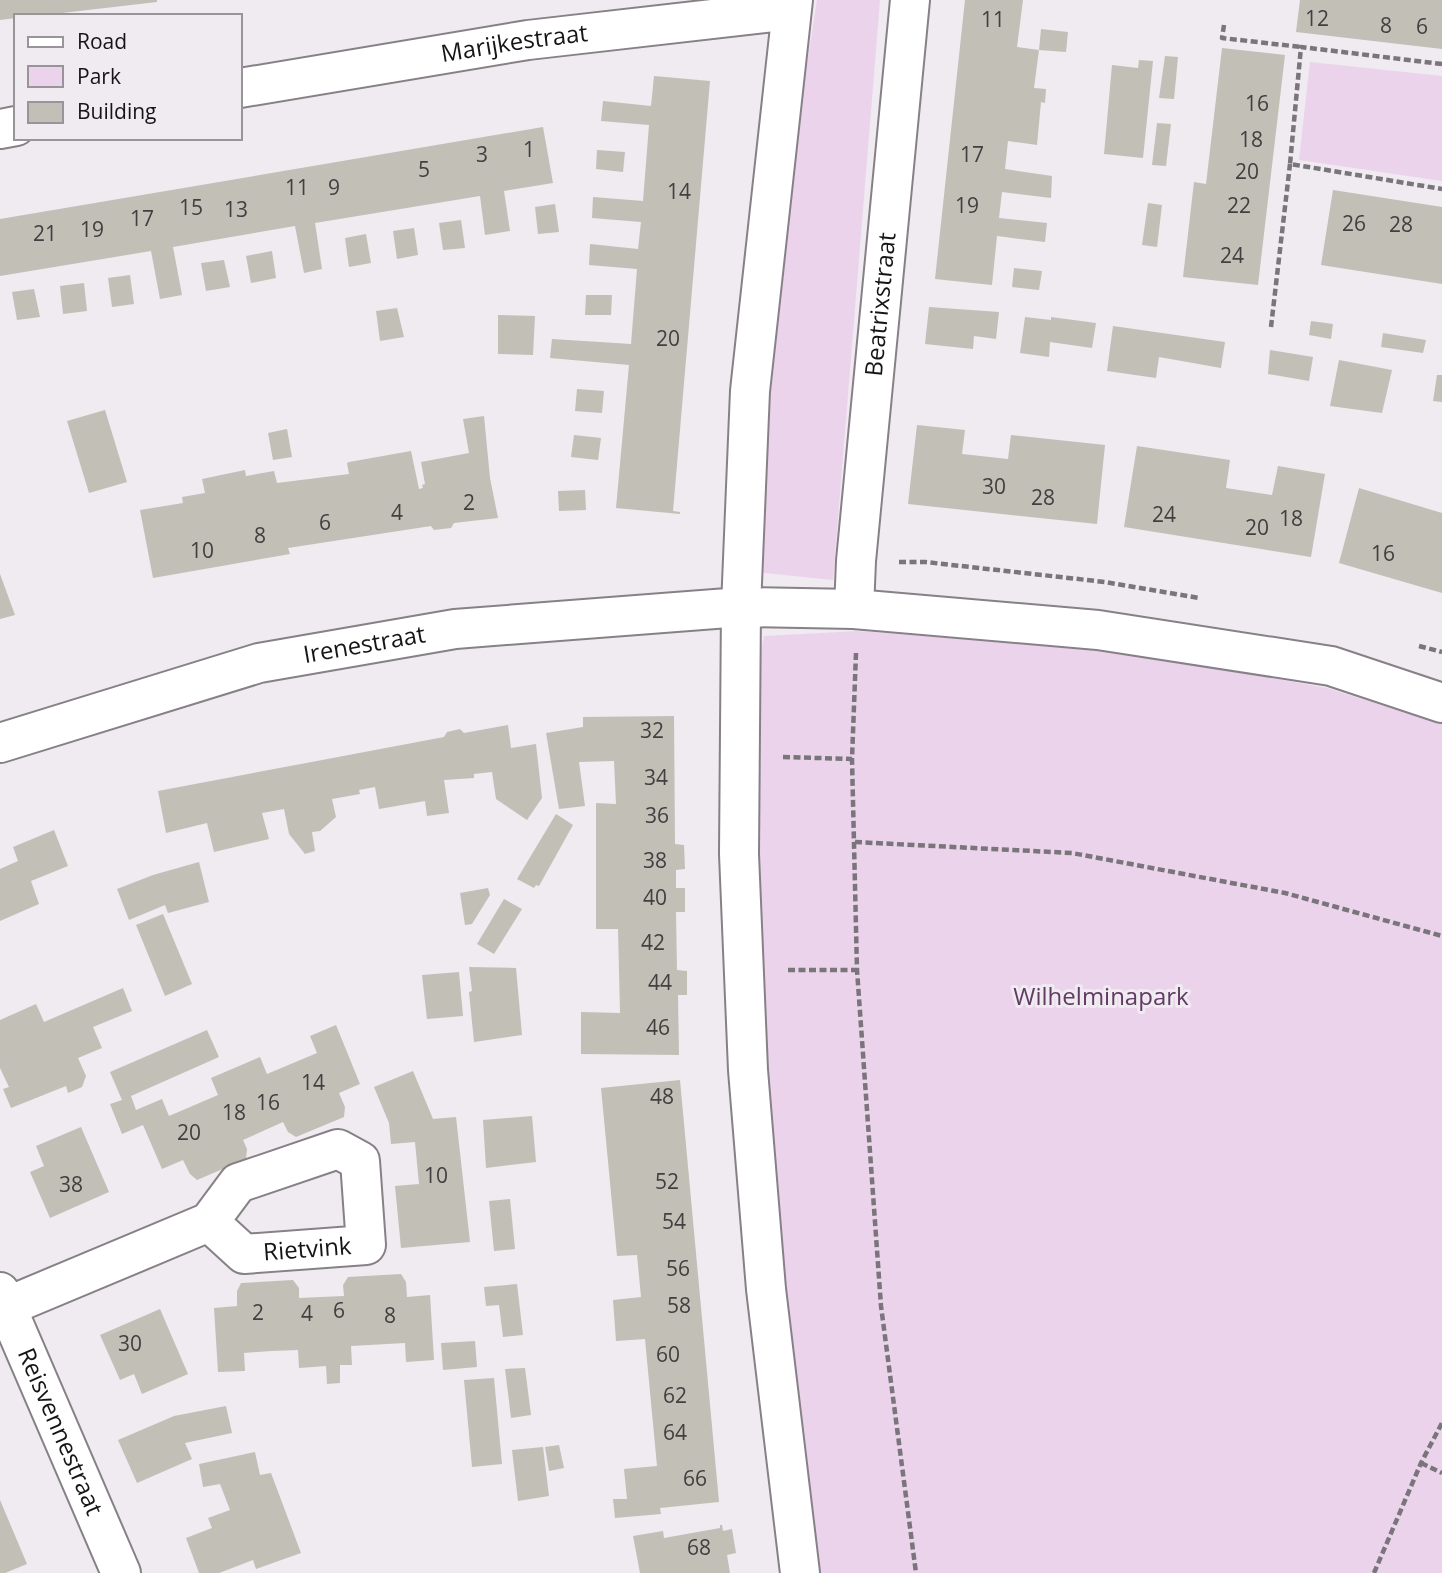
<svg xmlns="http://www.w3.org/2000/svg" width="1442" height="1573" font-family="'Open Sans',sans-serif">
<rect width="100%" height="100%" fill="#f0eaf1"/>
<!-- green -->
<g fill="#ebd3ec">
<polygon points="817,0 880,0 833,580 755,572 770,365 792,159"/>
<polygon points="1310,62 1442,76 1442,181 1299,160"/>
<path d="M858 631 1090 648 1221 669 1327 688 1442 724V1573H818C797 1397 774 1222 762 1045 753 918 758 790 759 663L764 636Z"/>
</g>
<!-- building -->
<g fill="#c2bfb7">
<polygon points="0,0 157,0 157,2 36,16 16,16 16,18 0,20"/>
<polygon points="965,0 1023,0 1017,47 1039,50 1034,88 1046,89 1045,103 1041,102 1037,145 1008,141 1005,169 1052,176 1051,198 1002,192 999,218 1047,223 1045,242 997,236 992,285 935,279"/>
<polygon points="1300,0 1442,0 1442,49 1296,32"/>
<polygon points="1041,29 1068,32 1066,52 1039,50"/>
<polygon points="1222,48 1285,55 1258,285 1183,277 1194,182 1206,184"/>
<polygon points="1165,56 1178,57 1174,99 1159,98"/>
<polygon points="1139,60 1153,61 1143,158 1104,154 1112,65 1138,68"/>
<polygon points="654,76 710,81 673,511 680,512 680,514 616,508 629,365 550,358 552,339 631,344 637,269 589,265 590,244 638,249 641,222 592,218 593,197 643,201 649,125 601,121 603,101 651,106"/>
<polygon points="1157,123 1171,124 1166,166 1152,165"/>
<polygon points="543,127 553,183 504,191 510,231 485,235 480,196 315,223 322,269 304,273 295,226 173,247 182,295 160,299 151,251 0,276 0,219"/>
<polygon points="597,150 625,152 623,172 596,169"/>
<polygon points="1333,190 1442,207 1442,284 1321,265"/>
<polygon points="1148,203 1162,205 1157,247 1142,245"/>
<polygon points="555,204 559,232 538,234 535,207"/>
<polygon points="461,220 465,248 443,250 439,223"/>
<polygon points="414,228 418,255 397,259 393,231"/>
<polygon points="366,234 371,263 349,267 345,238"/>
<polygon points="272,251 276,278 251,283 246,256"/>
<polygon points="224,260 230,287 206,291 201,263"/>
<polygon points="1014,268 1042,271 1039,290 1012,287"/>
<polygon points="130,275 134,304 112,307 108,278"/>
<polygon points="84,283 87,311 63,314 60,286"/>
<polygon points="34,289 40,317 17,320 12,292"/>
<polygon points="586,295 612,295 611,315 585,315"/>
<polygon points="929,307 999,312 996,339 974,336 973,349 925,344"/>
<polygon points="397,308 404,337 380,341 376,311"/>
<polygon points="498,315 535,316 533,355 498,354"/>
<polygon points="1025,317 1051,320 1051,317 1096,323 1092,348 1050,342 1049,357 1020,353"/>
<polygon points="1311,321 1333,324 1331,339 1309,335"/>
<polygon points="1113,326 1225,342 1221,368 1159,357 1156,378 1107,371"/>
<polygon points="1383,333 1426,340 1423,353 1381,347"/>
<polygon points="1270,350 1313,357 1309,381 1268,374"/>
<polygon points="1339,360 1392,370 1382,413 1330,406"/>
<polygon points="1437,375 1442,375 1442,402 1433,401"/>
<polygon points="577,389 604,391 602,413 575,411"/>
<polygon points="105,410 127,482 89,493 67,421"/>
<polygon points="484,416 490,478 498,518 454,523 451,528 434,530 431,526 288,548 290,554 153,578 140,510 183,503 182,497 205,493 202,479 245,470 246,476 274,471 277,483 349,474 347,463 349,462 411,451 419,489 423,488 422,485 425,484 421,462 469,453 463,419"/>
<polygon points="917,425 965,430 962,454 1008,459 1011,435 1105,445 1097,524 908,504"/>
<polygon points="287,429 292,457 273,460 268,433"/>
<polygon points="574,435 601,438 598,460 571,457"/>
<polygon points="1137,446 1230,460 1226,488 1272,495 1278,466 1325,474 1311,557 1124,527"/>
<polygon points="1359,488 1442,513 1442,593 1339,563"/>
<polygon points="585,490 586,510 559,511 558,491"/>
<polygon points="0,574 15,615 0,619"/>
<polygon points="674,716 675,844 684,845 685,869 676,870 676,888 685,888 685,912 676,912 677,970 687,971 687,995 678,995 679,1055 581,1054 581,1012 620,1013 618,929 596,929 596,803 616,804 614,761 579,762 585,806 559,809 546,733 583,727 583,717"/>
<polygon points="508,725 511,748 536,744 542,798 527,820 496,799 492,772 474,774 474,778 444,780 449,813 427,816 425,801 379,809 375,787 359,790 360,794 332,799 336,817 320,831 312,832 315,851 305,854 289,834 284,809 262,813 269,839 214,852 207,823 166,833 158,791 444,737 447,732 460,729 464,733"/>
<polygon points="556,814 573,825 539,886 536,885 534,888 517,879"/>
<polygon points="54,830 68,866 31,881 39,904 0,921 0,869 18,861 13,847"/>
<polygon points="199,862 209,902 168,913 165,905 129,920 117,889 153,875"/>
<polygon points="488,888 490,895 472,924 465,925 460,893"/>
<polygon points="504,899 522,909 494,954 477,944"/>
<polygon points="163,914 192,984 165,996 136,925"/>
<polygon points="469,967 516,968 522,1035 474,1042 469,992 472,991"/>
<polygon points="459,972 463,1016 427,1019 422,975"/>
<polygon points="123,988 132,1011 93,1027 102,1048 78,1058 86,1076 82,1087 68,1093 66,1086 11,1108 3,1089 9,1087 0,1068 0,1020 36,1004 44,1022"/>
<polygon points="336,1025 360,1084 339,1093 345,1107 344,1117 296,1137 288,1132 283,1122 243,1140 247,1149 246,1159 197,1180 190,1174 183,1160 162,1169 143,1125 122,1134 110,1104 122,1100 110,1072 207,1030 219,1057 131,1096 136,1110 162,1099 169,1116 218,1095 211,1078 260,1057 267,1074 317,1053 310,1036"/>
<polygon points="413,1071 433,1119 456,1117 470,1242 401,1248 395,1186 419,1184 415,1142 391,1144 389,1123 374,1087"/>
<polygon points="680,1080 719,1502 660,1508 661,1514 615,1518 613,1499 627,1499 624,1469 657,1466 645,1339 616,1341 613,1300 641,1297 637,1255 617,1256 601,1088"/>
<polygon points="532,1116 536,1162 486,1168 483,1120"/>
<polygon points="81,1127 109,1192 50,1218 30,1172 44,1166 36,1146"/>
<polygon points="510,1199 515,1249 494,1251 489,1201"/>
<polygon points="401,1274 406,1282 407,1297 430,1295 434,1360 406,1362 405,1343 351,1346 352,1365 340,1365 340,1383 327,1384 326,1366 299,1368 298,1350 271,1351 244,1353 245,1371 218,1372 214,1308 237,1306 237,1291 241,1283 293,1280 299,1288 299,1298 344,1296 343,1285 348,1277"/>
<polygon points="517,1284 523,1335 503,1337 499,1305 486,1306 484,1287"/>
<polygon points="160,1309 188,1374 142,1394 134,1374 120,1380 100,1335"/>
<polygon points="475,1341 477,1367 443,1370 441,1343"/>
<polygon points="525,1368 531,1415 511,1418 505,1369"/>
<polygon points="494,1378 502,1464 472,1467 464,1380"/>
<polygon points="226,1406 232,1433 185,1443 192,1459 137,1483 118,1440 174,1416"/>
<polygon points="559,1445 564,1468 549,1471 545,1447"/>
<polygon points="543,1447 549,1496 518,1501 512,1450"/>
<polygon points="255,1452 260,1475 271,1473 301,1553 256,1569 253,1560 219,1573 199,1573 186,1538 212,1528 208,1518 230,1510 220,1484 203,1487 199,1464"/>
<polygon points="0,1500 27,1564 5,1573 0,1573"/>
<polygon points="720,1525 722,1525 723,1531 732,1529 736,1553 727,1555 730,1573 640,1573 633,1536 663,1531 664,1538 720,1528"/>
</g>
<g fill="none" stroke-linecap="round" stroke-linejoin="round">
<!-- minor casing -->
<g stroke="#878187" stroke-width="42">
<g id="minor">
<path id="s1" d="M240 88 528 40 791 10"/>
<polyline points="0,129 16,126"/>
<path id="s2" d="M854 609 856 561 910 0"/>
<path id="s3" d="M0 743 259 663 455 629 741 607 750 391 793 0"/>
<path id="s4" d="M0 1292 121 1573"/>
<path id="s5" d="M6 1307 209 1222 244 1254 366 1245 360 1161 338 1149 238 1183 209 1222"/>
<polyline points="800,1573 766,1289 748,1070 739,854 741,607 854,609 1098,630 1331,666 1442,703"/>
</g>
</g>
<!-- path -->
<g stroke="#79757a" stroke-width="4.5" stroke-dasharray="7 3.5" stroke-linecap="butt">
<polyline points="1224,25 1222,38 1301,47"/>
<polyline points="1442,64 1301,47 1290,164 1442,189"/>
<polyline points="1271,327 1290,164"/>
<polyline points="899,562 925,562 1105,582 1199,598"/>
<polyline points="1419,646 1442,652"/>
<polyline points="856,653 852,759 857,970 881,1306 916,1573"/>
<polyline points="783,757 852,759"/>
<polyline points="855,842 1072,853 1285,893 1442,936"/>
<polyline points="788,970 857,970"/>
<polyline points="1421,1463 1442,1473"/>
<polyline points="1374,1573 1421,1463 1442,1423"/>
</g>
<!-- minor -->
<use href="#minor" stroke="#fff" stroke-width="38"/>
</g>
<g text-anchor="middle" stroke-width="6" stroke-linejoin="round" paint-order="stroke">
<!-- number labels -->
<g font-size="21" fill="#413f3f">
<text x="1317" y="26">12</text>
<text x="993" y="27">11</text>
<text x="1386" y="33">8</text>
<text x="1422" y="34">6</text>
<text x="1257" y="111">16</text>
<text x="1251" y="147">18</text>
<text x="529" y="157">1</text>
<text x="482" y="162">3</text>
<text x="972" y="162">17</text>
<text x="424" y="177">5</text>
<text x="1247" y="179">20</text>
<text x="297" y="195">11</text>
<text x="334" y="195">9</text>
<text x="679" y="199">14</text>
<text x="967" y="213">19</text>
<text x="1239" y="213">22</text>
<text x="191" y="215">15</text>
<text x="236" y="217">13</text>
<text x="142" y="226">17</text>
<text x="1354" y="231">26</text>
<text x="1401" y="232">28</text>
<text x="92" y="237">19</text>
<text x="45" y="241">21</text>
<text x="1232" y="263">24</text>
<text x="668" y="346">20</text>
<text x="994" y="494">30</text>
<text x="1043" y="505">28</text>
<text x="469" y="510">2</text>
<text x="397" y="520">4</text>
<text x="1164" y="522">24</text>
<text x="1291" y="526">18</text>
<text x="325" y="530">6</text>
<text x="1257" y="535">20</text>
<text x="260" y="543">8</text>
<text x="202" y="558">10</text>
<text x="1383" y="561">16</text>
<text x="652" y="738">32</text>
<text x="656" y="785">34</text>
<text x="657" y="823">36</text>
<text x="655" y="868">38</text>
<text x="655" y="905">40</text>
<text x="653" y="950">42</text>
<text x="660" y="990">44</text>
<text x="658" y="1035">46</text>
<text x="313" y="1090">14</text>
<text x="662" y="1104">48</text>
<text x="268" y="1110">16</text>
<text x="234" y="1120">18</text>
<text x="189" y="1140">20</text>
<text x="436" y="1183">10</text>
<text x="667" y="1189">52</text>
<text x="71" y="1192">38</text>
<text x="674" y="1229">54</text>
<text x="678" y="1276">56</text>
<text x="679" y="1313">58</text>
<text x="339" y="1318">6</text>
<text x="258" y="1320">2</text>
<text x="307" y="1321">4</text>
<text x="390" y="1323">8</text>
<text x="130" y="1351">30</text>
<text x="668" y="1362">60</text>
<text x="675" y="1403">62</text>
<text x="675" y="1440">64</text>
<text x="695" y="1486">66</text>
<text x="699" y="1555">68</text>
</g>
<!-- street labels -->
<g font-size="24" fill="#161417" stroke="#f0eaf1">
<text dy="8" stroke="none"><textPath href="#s1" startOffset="278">Marijkestraat</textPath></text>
<text dy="8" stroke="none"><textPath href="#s2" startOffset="306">Beatrixstraat</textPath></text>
<text dy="8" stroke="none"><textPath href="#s3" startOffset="378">Irenestraat</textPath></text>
<text dy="8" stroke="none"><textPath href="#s5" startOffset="331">Rietvink</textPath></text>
<text dy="8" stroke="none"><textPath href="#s4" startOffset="152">Reisvennestraat</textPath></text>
</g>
<!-- park labels -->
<g font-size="24" fill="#623b65" stroke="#f0eaf1">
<text x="1101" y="1005">Wilhelminapark</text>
</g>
</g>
<!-- legend -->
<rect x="14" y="14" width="228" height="126" fill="#f0eaf1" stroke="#99949a" stroke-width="2"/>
<rect x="28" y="37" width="35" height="10" fill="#ffffff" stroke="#99949a" stroke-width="2"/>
<text x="77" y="49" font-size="21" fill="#161417">Road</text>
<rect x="28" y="66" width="35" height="21" fill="#ebd3ec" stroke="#99949a" stroke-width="2"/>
<text x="77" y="84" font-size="21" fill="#161417">Park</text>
<rect x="28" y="102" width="35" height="21" fill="#c2bfb7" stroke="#99949a" stroke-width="2"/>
<text x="77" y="119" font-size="21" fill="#161417">Building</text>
</svg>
